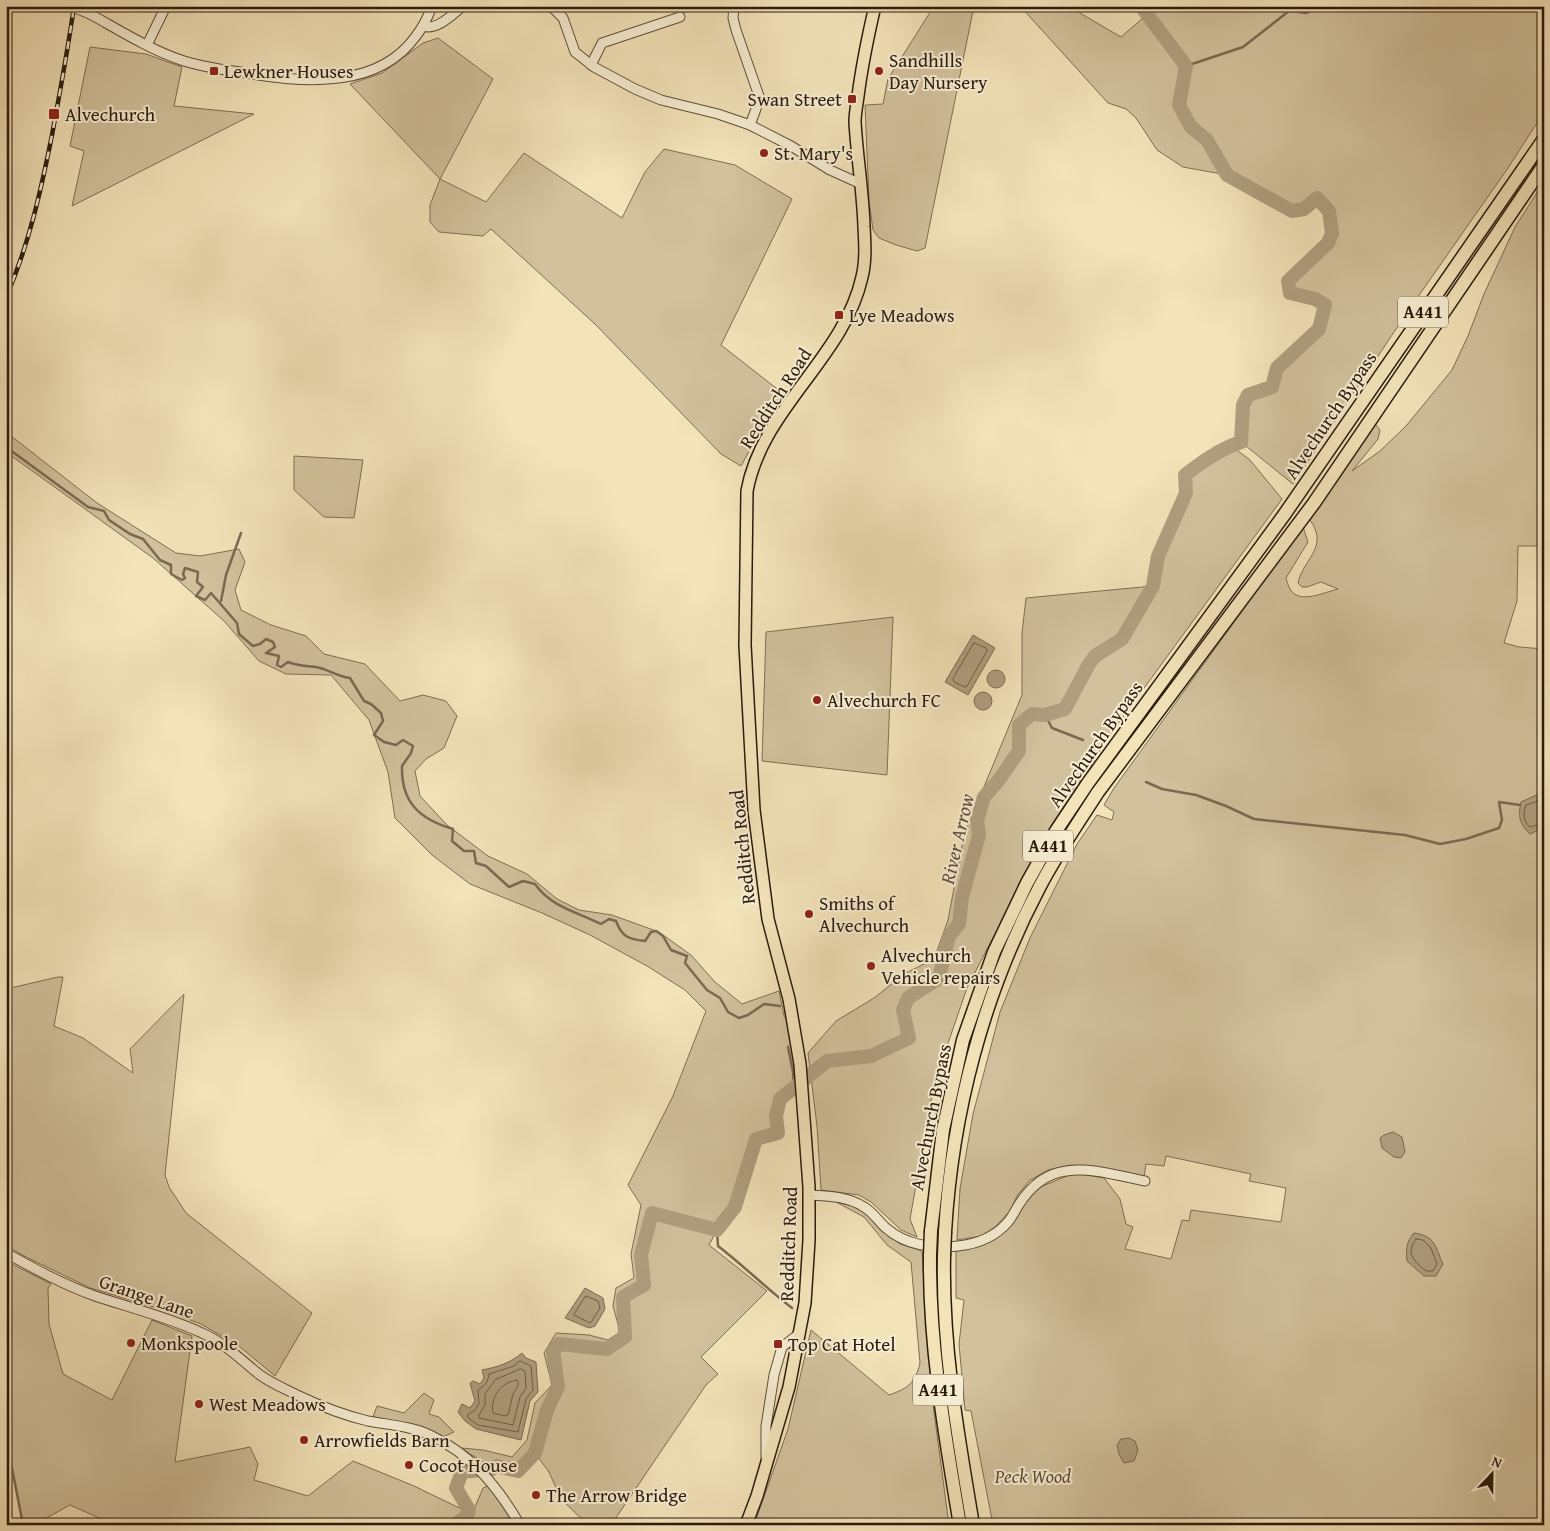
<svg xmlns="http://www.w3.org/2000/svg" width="1550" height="1531" font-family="'Gentium Book Plus',serif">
<rect width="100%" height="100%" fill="#f3e3b9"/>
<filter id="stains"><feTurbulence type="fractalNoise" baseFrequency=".004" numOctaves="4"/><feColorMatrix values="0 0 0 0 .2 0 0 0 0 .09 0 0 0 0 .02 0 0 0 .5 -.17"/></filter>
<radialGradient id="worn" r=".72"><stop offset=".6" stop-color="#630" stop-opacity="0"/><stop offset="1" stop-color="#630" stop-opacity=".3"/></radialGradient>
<!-- green -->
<g fill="#d1c19c" stroke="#7e6e54">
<polygon points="934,6 974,6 925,248 917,251 896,245 879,238 873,230 869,201 865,105 883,104 888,79"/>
<polygon points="1020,6 1068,6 1121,37 1143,18 1148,16 1141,6 1544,6 1544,112 1508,168 1408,311 1293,484 1241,442 1243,405 1248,395 1272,387 1277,368 1319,329 1325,305 1315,299 1290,293 1288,281 1328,243 1332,233 1329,211 1317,198 1304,209 1292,211 1227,175 1183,167 1157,150 1136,118 1126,109 1108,103"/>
<polygon points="438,38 493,79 440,179 486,202 524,153 622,218 645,172 664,149 735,165 792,199 721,345 785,395 761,430 741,466 721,454 595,324 491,229 483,236 439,232 430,222 430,205 440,179 350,84 382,73 423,43"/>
<polygon points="90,47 146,54 182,67 174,106 254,114 72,206 84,151 70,146"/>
<path d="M1544 182V546H1518L1517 601 1504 643 1519 647 1544 649V792L1530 798 1541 829 1544 826V1525H993L971 1411 965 1410 959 1344 964 1300 956 1298V1250L990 1241 1038 1188 1074 1173 1104 1178 1120 1199 1126 1224 1133 1227 1125 1249 1171 1259 1182 1220 1189 1221 1191 1210 1281 1222 1286 1188 1249 1181 1251 1174 1166 1156 1164 1166 1146 1164 1144 1177 1071 1165 1048 1170 1029 1181 1017 1196 1010 1211 995 1227 981 1236 957 1240 960 1189 973 1114 1000 1012 1030 938 1077 844 1097 815 1112 820 1114 812 1104 805 1114 788 1303 527 1308 542 1286 578C1287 581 1288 586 1290 589 1299 605 1325 592 1338 589L1321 582 1307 587H1302L1298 583C1301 565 1322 551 1316 532 1315 527 1311 522 1309 518L1368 431 1376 425 1380 430 1378 439 1352 471 1380 451 1406 426 1452 370 1468 336 1484 294 1515 227Z"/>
<path d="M6 432 97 503 176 553 200 556 239 549 245 562 235 590 241 610 271 625 306 636 324 654 365 664 400 701 423 695 446 701 457 716 444 748 426 759 415 771 420 796 447 825 488 856 527 874 557 899 579 910 612 915 659 932 691 955 715 982 742 1004 779 991 784 1016 789 1023 794 1064V1087C775 1104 775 1108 778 1133L756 1139 735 1207 717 1230 709 1245 767 1291 701 1357 718 1374 706 1385 611 1525H588L561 1499 549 1472 535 1453 518 1471 497 1466 492 1469C483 1461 472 1456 462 1448L483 1450 512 1457 527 1440 535 1403 552 1385 544 1353 556 1333 589 1335 608 1340 620 1332 613 1306 616 1288 634 1278 631 1254 641 1205 628 1185 673 1096 706 1011 685 990 647 966 590 935 542 913 470 884 432 855 395 818 388 772 369 720 331 675 286 674 259 661 224 621 153 558 6 452Z"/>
<polygon points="1230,445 1250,460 1282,499 1104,743 987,949 967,988 934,1084 910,1219 917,1237 901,1230 871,1202 859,1195 821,1190 817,1126 808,1053 836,1021 874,998 904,974 934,959 948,920 964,835 1022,695 1022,633 1026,598 1153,586 1158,556 1186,493 1185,475 1208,457"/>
<polygon points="294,456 363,460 354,518 324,517 294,490"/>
<polygon points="893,617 887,775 762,761 766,632"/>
<polygon points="58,977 63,977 54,1026 83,1038 133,1073 130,1049 184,994 165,1175 169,1187 186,1213 312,1313 275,1376 239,1346 201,1324 160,1309 90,1288 24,1256 6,1245 6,989"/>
<path d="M836 1202 857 1207 868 1214 881 1229 900 1244 922 1251 932 1397 949 1525H754L788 1429 811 1330 889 1395C909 1388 915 1383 920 1363L911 1262 887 1245 864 1217Z"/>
<polygon points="6,1261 51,1284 48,1288 49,1324 63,1374 112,1400 152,1320 192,1336 175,1462 250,1447 258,1464 254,1480 308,1496 353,1461 414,1486 472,1514 483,1488 490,1485 514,1525 115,1525 70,1505 34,1525 23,1525 6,1437"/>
<path d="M424 1393 434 1400 429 1414 439 1417 454 1432 443 1437C420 1427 399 1421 373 1417L377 1406 404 1413Z"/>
</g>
<!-- water -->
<g fill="#af9f7f" stroke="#7a6a51">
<polygon points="973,635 995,648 968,695 945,682"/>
<circle cx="996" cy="679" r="9"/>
<circle cx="983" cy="701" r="9"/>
<path d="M1544 792V826L1541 829 1530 834C1519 824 1518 816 1521 802Z"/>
<polygon points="1393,1132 1402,1137 1405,1152 1401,1158 1394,1157 1382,1148 1380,1138 1384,1135"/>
<path d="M1414 1233C1436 1236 1435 1247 1443 1264L1436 1276H1424L1407 1261C1406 1250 1406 1242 1414 1233Z"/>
<polygon points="585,1288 603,1298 605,1309 595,1326 589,1328 565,1318"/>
<path d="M522 1353 526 1358 536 1362 538 1392 530 1401 521 1440 476 1429 465 1421 458 1412 462 1404 470 1408 475 1401 470 1383 473 1381 480 1384 484 1378 482 1370C498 1367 510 1363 522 1353Z"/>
<polygon points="1129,1438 1135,1441 1138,1450 1134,1461 1124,1463 1119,1454 1117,1445 1121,1439"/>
</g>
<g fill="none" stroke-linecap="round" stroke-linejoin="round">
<!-- shore -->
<g stroke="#6d5d46" stroke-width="1">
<polygon points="974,643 986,648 987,651 967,686 965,687 954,682 953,679"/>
<path d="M1544 799 1526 805C1523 813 1523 822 1530 827L1544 823"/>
<path d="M1416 1239 1423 1240 1431 1248 1437 1264 1433 1271H1426C1414 1261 1405 1254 1416 1239Z"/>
<polygon points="586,1296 598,1301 600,1308 592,1321 590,1323 574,1315"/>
<path d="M520 1361 531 1366 533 1390 526 1399 518 1432 478 1425 468 1418V1414L474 1411 479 1404 478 1390C485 1385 488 1383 489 1374L514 1366Z"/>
<polygon points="521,1369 525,1371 526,1388 520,1397 513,1425 479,1418 479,1415 485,1405 485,1394 495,1380"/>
<path d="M516 1380 518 1381V1386L513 1394 508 1415 505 1416 493 1413C490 1398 500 1383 516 1380Z"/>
</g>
<!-- stream -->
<g stroke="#7a6a51" stroke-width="2.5">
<polyline points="1499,6 1501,8 1510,6"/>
<polyline points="1519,6 1544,12"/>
<polyline points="1186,66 1243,47 1289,11 1307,13 1317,6"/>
<path d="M6 447 88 507 104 511 109 520 130 534 143 539 160 560 171 565V574L182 580 185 578 183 574 185 568 198 572 197 582 203 587 196 596 205 600 211 593 237 623 239 634 253 646 260 644 266 639 273 642 275 647 266 653 279 656 277 665 281 667 288 662C298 666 306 666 316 667 328 669 338 677 350 678L364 701 371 704 381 713 383 721 374 735 384 742 396 745 403 740 413 746 411 753 402 766C401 802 419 819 453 829L452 841 464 851H474L476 863 486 866 509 887 523 881 535 884C551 907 577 912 601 924L609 919 616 921C622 937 628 939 645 941L651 932 656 931 663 936 671 950 687 956 685 963 707 990 720 998 728 1012 739 1018 748 1015 764 1004 780 1006"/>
<polyline points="221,601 226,575 241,533"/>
<polyline points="1045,715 1052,728 1083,740"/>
<polyline points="1146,782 1162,789 1196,795 1226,806 1254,819 1405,835 1440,844 1466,839 1499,828 1502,820 1499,802 1520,805"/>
<polyline points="788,1047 793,1072 794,1087"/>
<path d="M717 1230 718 1246C744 1266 767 1289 792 1308"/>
<polyline points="6,1437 23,1525"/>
</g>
<!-- river -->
<path stroke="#af9f7f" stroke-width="14" d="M454 1525C460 1521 468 1517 469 1510L456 1488 462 1472 492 1469 497 1466 518 1471 535 1453 547 1410 558 1387 553 1351 559 1344 607 1349 625 1337 623 1297 644 1285 641 1255 652 1213 717 1230 735 1207 756 1139 778 1133 776 1116 780 1099 827 1061 871 1056 909 1038 903 1010 908 998 939 978 949 936 959 924 962 897 979 835 977 821 984 797 998 781 1019 751V725L1032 714 1045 715 1065 709 1089 664 1095 656 1122 639 1153 586 1158 556 1186 493 1185 475C1202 462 1220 449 1241 442L1243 405 1248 395 1272 387 1277 368 1319 329 1325 305 1315 299 1290 293 1288 281 1328 243 1332 233 1329 211 1317 198 1304 209 1292 211 1227 175 1207 140 1191 127 1179 105 1186 66 1141 6"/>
<!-- minor casing -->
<g stroke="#5d4d38" stroke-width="11">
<g id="minor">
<polyline points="551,6 563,18 575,52 594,67 635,89 661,100 718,114 750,125 791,146 830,170 861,184"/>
<polyline points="734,6 733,18 736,30 759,96 756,109 750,125"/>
<path d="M90 14C119 30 149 49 181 60 204 68 228 70 252 74 307 83 379 88 416 36 423 27 428 17 432 6"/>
<path d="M423 26C437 31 453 14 463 6"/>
<polyline points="147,45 166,6"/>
<polyline points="591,65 602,43 680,17"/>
<path d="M809 1195C827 1196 847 1196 864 1207 873 1212 878 1221 886 1228 905 1245 933 1249 958 1246 977 1244 995 1237 1008 1222 1012 1217 1015 1211 1018 1206 1029 1188 1044 1174 1066 1171 1092 1167 1119 1176 1145 1181"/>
<path d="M6 1253C35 1269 64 1285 95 1296 131 1308 168 1317 202 1333 225 1343 241 1360 260 1375 271 1383 285 1389 297 1395 320 1406 343 1415 368 1421 389 1425 411 1426 430 1435 471 1454 498 1487 520 1525"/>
<polyline points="766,1458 766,1426 774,1375 782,1347 800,1333"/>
</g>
</g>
<!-- major casing -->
<g stroke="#2b1b0d" stroke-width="14">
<path id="major" d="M746 1525 757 1496 789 1387 805 1303 809 1240V1187L800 1064 789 999 768 919 754 810 745 645 747 491C762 408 844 358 862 277 866 261 865 244 864 227 863 192 857 157 855 122 855 113 857 104 858 96 862 65 868 36 875 6"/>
</g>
<!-- highway casing -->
<g stroke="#2b1b0d" stroke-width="15">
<g id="highway">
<polyline points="931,1231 943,1130 963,1040 994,952 1027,883 1056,831 1088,783 1284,515 1544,139"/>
<path d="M945 1232C952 1113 983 994 1039 888 1056 855 1078 823 1098 792L1314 503 1544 165"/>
<path d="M930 1255C929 1346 945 1435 960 1525"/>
<path d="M944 1256C942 1347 958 1436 973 1525"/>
</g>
</g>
<!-- minor -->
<use href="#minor" stroke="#f7edd2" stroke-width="9"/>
<!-- major -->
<use href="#major" stroke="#f3e3b9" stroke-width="11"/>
<!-- highway -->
<use href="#highway" stroke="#f3e3b9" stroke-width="12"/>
<!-- rail casing -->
<g stroke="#2b1b0d" stroke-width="4.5">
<path id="rail" d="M6 297C29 245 41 190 52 135 60 92 68 49 74 6"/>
</g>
<!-- rail -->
<use href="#rail" stroke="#f7edd2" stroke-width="2.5" stroke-dasharray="8" stroke-linecap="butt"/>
<!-- minor-bridge casing -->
<g stroke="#5d4d38" stroke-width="11" stroke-linecap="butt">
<polyline id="minor-bridge" points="70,6 90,14"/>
</g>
<!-- highway-bridge casing -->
<g stroke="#2b1b0d" stroke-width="15" stroke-linecap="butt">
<g id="highway-bridge">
<polyline points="930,1255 931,1231"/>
<polyline points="944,1256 945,1232"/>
</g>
</g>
<!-- minor-bridge -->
<use href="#minor-bridge" stroke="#f7edd2" stroke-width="9"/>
<!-- highway-bridge -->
<use href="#highway-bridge" stroke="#f3e3b9" stroke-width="12"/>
</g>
<!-- markers -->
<g fill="#8f2418" stroke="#f7edd2" stroke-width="2">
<rect x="209" y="66" width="10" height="10" rx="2.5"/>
<circle cx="879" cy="71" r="5"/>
<rect x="847" y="94" width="10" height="10" rx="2.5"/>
<rect x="48" y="108" width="12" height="12" rx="2.5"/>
<circle cx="764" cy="153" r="5"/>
<rect x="834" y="310" width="10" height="10" rx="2.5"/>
<circle cx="817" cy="700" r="5"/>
<circle cx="809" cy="914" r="5"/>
<circle cx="871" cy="966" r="5"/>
<circle cx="131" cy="1343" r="5"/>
<rect x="773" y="1339" width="10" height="10" rx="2.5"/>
<circle cx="199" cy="1404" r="5"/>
<circle cx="304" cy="1440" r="5"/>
<circle cx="409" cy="1465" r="5"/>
<circle cx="536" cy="1495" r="5"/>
</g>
<g text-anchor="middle" stroke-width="4" stroke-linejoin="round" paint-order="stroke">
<!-- shield labels -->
<g fill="#f7edd2" stroke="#685a48" stroke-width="1">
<rect x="1398" y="296.5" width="50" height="31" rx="4"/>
<rect x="1023" y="830.5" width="50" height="31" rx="4"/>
<rect x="913" y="1374.5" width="50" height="31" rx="4"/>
</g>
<g font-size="18" font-weight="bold" fill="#2b1b0d">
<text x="1423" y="318">A441</text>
<text x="1048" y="852">A441</text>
<text x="938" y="1396">A441</text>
</g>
<!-- poi labels -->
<g font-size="19" fill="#2b1b0d" stroke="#f7edd2" text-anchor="start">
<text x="889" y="67">Sandhills<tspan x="889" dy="22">Day Nursery</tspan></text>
<text x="224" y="78">Lewkner Houses</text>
<text x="842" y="106" text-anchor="end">Swan Street</text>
<text x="65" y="121">Alvechurch</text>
<text x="774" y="160">St. Mary's</text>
<text x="849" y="322">Lye Meadows</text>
<text x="827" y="707">Alvechurch FC</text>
<text x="819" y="910">Smiths of<tspan x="819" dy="22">Alvechurch</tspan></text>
<text x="881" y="962">Alvechurch<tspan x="881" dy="22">Vehicle repairs</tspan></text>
<text x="141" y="1350">Monkspoole</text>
<text x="788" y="1351">Top Cat Hotel</text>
<text x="209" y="1411">West Meadows</text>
<text x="314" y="1447">Arrowfields Barn</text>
<text x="419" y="1472">Cocot House</text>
<text x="546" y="1502">The Arrow Bridge</text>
</g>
<!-- street labels -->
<g font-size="19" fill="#2b1b0d" stroke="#f7edd2">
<text transform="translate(775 398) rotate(-57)" y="7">Redditch Road</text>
<text transform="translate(1330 415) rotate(-56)" y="7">Alvechurch Bypass</text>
<text transform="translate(1095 744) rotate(-55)" y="7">Alvechurch Bypass</text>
<text transform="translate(742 847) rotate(-96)" y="7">Redditch Road</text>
<text transform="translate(930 1117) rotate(-79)" y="7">Alvechurch Bypass</text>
<text transform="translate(788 1244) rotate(-88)" y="7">Redditch Road</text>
<text transform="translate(147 1296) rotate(19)" y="7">Grange Lane</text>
</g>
<!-- park labels -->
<g font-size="19" font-style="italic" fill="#5d4d38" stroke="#f7edd2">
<text x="1033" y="1483">Peck Wood</text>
</g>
<!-- water labels -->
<g font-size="20" font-style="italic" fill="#60503b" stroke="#f7edd2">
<text transform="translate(957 839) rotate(-77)" y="7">River Arrow</text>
</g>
</g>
<!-- margin -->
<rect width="1550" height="1531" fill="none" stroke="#f3e3b9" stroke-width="25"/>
<rect x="8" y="8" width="1535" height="1516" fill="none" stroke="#2b1b0d" stroke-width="2.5"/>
<rect x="12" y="12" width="1525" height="1506" fill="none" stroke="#2b1b0d"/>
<!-- north arrow -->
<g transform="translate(1492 1474) rotate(22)" stroke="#f7edd2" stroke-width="4" paint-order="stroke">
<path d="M0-4L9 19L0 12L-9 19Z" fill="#2b1b0d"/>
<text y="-8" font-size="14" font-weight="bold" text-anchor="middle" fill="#2b1b0d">N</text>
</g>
<rect width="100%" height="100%" filter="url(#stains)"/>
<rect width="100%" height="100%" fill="url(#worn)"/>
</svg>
